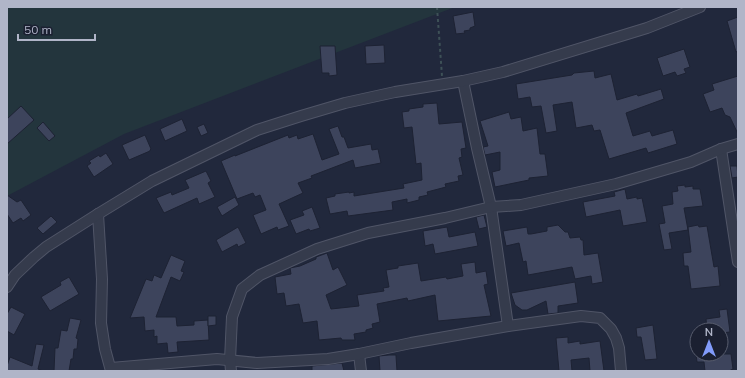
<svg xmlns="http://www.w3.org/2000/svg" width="745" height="378" font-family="Mulish,sans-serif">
<rect width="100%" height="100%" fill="#21283c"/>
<!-- green -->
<polygon fill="#23353d" points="7,7 455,7 124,134 7,196"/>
<!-- building -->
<g fill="#3d445c" stroke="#1d2233">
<polygon points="473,12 475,26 470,28 470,30 464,31 465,33 456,34 453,16"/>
<polygon points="738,17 738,51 736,52 727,21"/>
<polygon points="384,45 385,63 366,64 365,46"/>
<polygon points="320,46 335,46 337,75 329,76 329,73 322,73"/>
<polygon points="684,49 690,67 684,69 686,73 677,76 675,72 663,76 657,58"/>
<polygon points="594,71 595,78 611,74 617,100 637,94 638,96 661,89 664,99 626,113 633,136 650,131 652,136 673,130 677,144 648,153 646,148 609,159 600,130 594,131 592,125 576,128 572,102 553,105 557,131 546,133 541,106 532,107 530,97 518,99 516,84 572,75 574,73"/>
<polygon points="738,76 738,134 730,117 725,115 722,108 710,112 703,94 714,90 712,84"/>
<polygon points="437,103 439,124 462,122 466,148 461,149 462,157 459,158 463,175 458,176 459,181 445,184 446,187 427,192 428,195 419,197 419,200 407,203 407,199 392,202 393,210 348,216 347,211 330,214 326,198 335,196 335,194 349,192 349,193 354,192 354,196 404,188 403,184 422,180 421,163 416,164 412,127 404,128 402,112 409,111 409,109 423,107 423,104"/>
<polygon points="21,106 34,120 7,144 7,119"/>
<polygon points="509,112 511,119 521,117 523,131 537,128 540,154 545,154 548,176 529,178 529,180 495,187 492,172 500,170 500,152 485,155 483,147 488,146 480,121"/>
<polygon points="182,119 187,131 165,141 160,129"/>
<polygon points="43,122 55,136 49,141 37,128"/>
<polygon points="204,124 208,133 201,136 197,127"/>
<polygon points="338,126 342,137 344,137 348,148 371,144 372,150 378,149 381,163 355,168 353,160 311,176 312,178 298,183 303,193 279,204 289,226 278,230 277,227 261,234 253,215 266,210 260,195 255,197 253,193 237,199 221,161 235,155 235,156 288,135 289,138 297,135 298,139 313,134 322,160 339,154 329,129"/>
<polygon points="145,135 151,149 150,150 150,151 129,160 122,145"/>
<polygon points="106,153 113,164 94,177 87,166 91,163 89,161 99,155 100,157"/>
<polygon points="730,166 737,166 738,177 732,178"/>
<polygon points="206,171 211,181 208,183 215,197 199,204 197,198 164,213 156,198 171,192 172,195 189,188 185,180"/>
<polygon points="685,185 685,187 693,186 693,189 700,189 703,206 684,208 688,230 669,233 672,249 664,250 659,224 665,223 662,206 673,204 672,192 678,191 677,186"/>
<polygon points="625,189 627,199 637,197 637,199 642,198 647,222 623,226 620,210 586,217 583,202 615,196 614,192"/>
<polygon points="7,195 17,202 21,200 31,215 23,221 21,218 13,223 7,214"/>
<polygon points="235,197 239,205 222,216 217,207"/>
<polygon points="312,207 320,228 310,231 309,229 296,234 290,220 304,215 302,211"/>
<polygon points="484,215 487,227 479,229 476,217"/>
<polygon points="51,216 57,222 43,234 37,228"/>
<polygon points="558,225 565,232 568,232 570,238 580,237 581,240 583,240 584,255 598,253 603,282 592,284 591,276 575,279 572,267 528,275 526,261 523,262 519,243 506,246 503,231 527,227 528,234 531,234 547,231 547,227"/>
<polygon points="698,225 699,227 707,226 714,267 718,266 720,286 691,289 688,266 684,266 683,253 691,252 688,227"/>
<polygon points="238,227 246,243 238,247 237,244 222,252 216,240"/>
<polygon points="447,227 449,237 475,232 478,246 435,254 433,244 425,246 423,231"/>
<polygon points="327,253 333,270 338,267 347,285 326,295 331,309 359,306 357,295 384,291 383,288 389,287 386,270 398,268 398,266 418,263 421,281 446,277 447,279 463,276 461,264 475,262 476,273 486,271 488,284 484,285 491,316 438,321 435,295 408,301 407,298 377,304 380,322 372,324 373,328 366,330 366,332 354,334 355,340 342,340 341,338 319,340 317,321 303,323 299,304 286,306 284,293 277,294 275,277 291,274 290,268 300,266 316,259 316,257"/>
<polygon points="171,255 185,261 181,271 184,272 180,281 171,277 156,317 176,317 177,326 194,325 194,321 208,320 209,340 177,342 178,352 168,353 167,343 157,344 157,336 154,337 154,330 145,331 144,317 130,318 146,279 152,281 154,275 161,278"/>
<polygon points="69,277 79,294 50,311 41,297 61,285 60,282"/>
<polygon points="575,282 578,303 558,306 558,313 548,314 546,301 527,310 522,310 515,305 511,293"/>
<polygon points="11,307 25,314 14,335 7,331 7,314"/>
<polygon points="727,309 730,332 721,333 721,330 707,330 706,319 720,317 719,310"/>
<polygon points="208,316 216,316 216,325 208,326"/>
<polygon points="70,318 81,320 76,338 78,339 77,349 74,349 73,359 71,359 69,371 54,371 55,348 58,348 61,330 67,331"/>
<polygon points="653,325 657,359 645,360 641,337 637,337 636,328"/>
<polygon points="568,337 568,343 580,341 580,344 600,341 604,371 590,371 589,358 571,360 572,371 559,371 556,338"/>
<polygon points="36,344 44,345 38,369 43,371 7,371 7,366 10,357 32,366"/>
<polygon points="696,354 731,354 733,369 729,371 705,371 704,362 697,362"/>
<polygon points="389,355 396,355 396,356 397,371 380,371 379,356"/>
<polygon points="342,363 344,371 312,371 312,366"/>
</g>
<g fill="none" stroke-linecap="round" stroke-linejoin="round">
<!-- minor casing -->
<g stroke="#505567" stroke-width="12">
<g id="minor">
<polyline points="463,81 477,148 491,207 508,326"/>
<polyline points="721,149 738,262"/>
<polyline points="98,214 102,279 101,323 105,349 111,371"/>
<polyline points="7,287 15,275 34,257 46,247 98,214 152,181 257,130 301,116 345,103 395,92 463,81 503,72 647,28 700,7"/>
<polyline points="359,354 361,371"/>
<polyline points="111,368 217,359 257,363 328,359 359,354 411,343 508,326 581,316 600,318 611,329 616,338 619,348 621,371"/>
<polyline points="231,371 230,360 232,317 242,289 260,275 317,249 368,233 445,218 491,207 521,205 616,184 691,162 721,149 738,144"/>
</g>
</g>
<!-- path -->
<polyline stroke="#3e5157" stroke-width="2" stroke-dasharray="3 3" stroke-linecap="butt" points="437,7 442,76"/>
<!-- minor -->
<use href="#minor" stroke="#353b4c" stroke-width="10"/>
</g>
<!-- border -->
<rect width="745" height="378" fill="none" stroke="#b0b5c8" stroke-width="16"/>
<!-- north arrow -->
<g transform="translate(709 342)"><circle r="19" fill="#1b2031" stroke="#575c6d"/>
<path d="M0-3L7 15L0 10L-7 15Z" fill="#829cfb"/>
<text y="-6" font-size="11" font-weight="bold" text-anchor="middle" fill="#b0b5c8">N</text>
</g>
<!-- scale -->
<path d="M18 34v6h77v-6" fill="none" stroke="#b0b5c8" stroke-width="2"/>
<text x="24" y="34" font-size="12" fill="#b0b5c8" stroke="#1b2031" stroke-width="3" paint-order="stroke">50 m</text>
</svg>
